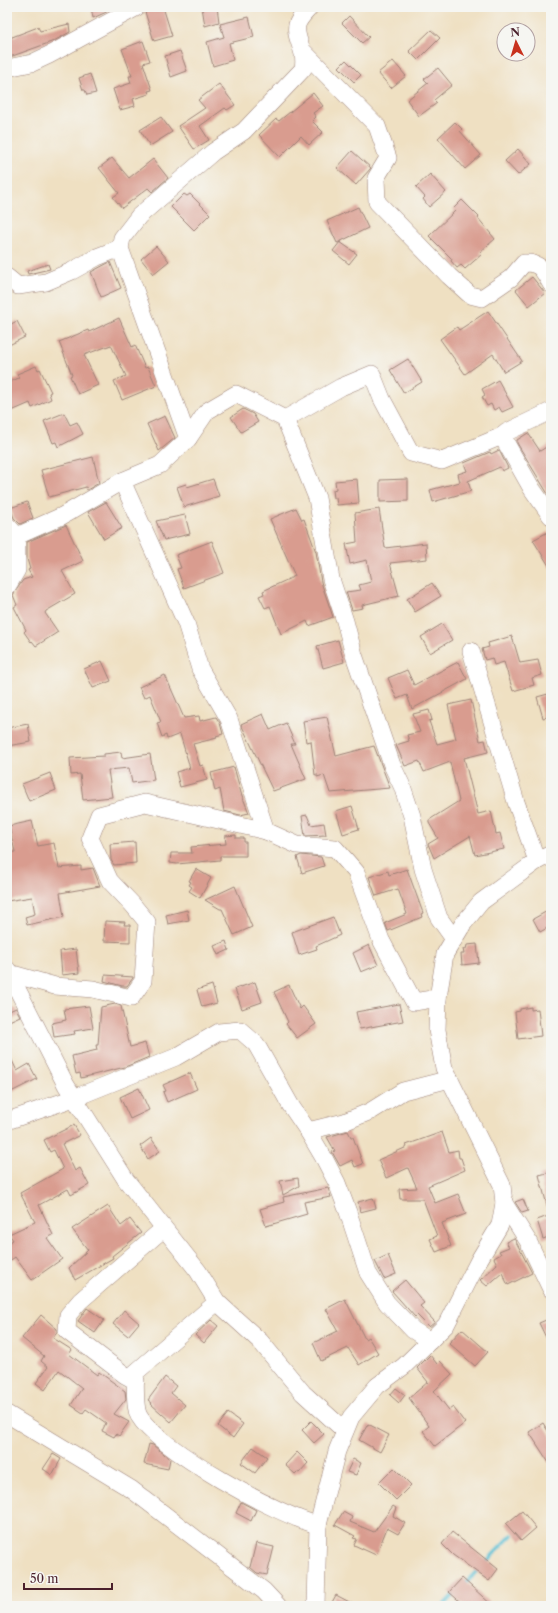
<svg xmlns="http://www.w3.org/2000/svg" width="558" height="1613" font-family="'Libre Caslon Text',serif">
<rect width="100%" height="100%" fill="#f6f6f2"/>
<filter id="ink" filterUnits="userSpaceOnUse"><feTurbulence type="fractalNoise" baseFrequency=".025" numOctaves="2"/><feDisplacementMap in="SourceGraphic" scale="8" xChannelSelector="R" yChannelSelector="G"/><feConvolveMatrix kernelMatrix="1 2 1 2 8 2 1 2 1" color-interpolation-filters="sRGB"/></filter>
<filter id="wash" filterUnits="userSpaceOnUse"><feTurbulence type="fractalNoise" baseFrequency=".012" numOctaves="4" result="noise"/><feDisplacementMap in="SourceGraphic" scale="16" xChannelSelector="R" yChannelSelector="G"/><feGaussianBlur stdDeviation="0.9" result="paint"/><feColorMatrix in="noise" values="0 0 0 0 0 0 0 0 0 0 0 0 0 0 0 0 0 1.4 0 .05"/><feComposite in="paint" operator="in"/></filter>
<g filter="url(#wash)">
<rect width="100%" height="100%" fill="#efe0c2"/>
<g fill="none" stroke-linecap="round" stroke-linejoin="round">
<!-- stream -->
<g stroke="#54bdd2" stroke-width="3.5">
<polyline points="485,1563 512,1535"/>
<polyline points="464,1584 479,1569"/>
<polyline points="443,1606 455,1593"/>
</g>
</g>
<g id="blocks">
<!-- building -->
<g fill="#d99c8f">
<polygon points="91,7 110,7 111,10 93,18"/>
<polygon points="147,7 163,7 172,36 154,41 145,12"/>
<polygon points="202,7 217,7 219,22 205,26"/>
<polygon points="349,16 369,37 362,43 342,23"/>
<polygon points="249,17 254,37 229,43 233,60 213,66 207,42 224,37 220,24"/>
<polygon points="69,24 70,32 54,41 7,58 7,39 38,27 40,31"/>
<polygon points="431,30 440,38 418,60 409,51"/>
<polygon points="143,41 150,61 143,63 152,90 148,91 149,94 133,99 135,106 120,110 113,89 131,83 129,76 132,76 122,49"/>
<polygon points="180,51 187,71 171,77 165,56"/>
<polygon points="346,60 361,75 354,82 339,67"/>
<polygon points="393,61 406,76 391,88 378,73"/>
<polygon points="438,68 452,85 434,100 437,103 419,116 407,100 428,83 424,79"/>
<polygon points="90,74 96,93 87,95 85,90 83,90 79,78"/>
<polygon points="219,84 235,105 227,110 225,108 200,126 209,140 194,149 178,126 205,108 198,100"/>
<polygon points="313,93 323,106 313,113 316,117 312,121 323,132 309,145 301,136 280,157 259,135 276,119 279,121"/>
<polygon points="161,117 172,132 150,146 140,130"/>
<polygon points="455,122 462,129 460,131 481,155 465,169 438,138"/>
<polygon points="518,149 531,164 518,175 505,161"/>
<polygon points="352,151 371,168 356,185 337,168"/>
<polygon points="112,158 129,178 153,159 168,178 152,192 148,188 122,208 113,197 119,193 99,168"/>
<polygon points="430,174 446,192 429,207 423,199 425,197 416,187"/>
<polygon points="184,194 187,196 190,194 210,214 194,230 171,207"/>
<polygon points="462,200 479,217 478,218 495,239 480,252 482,254 465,269 461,265 457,268 451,261 452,259 429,236 455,211 453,209"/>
<polygon points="358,207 368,228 337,243 327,221"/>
<polygon points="340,242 357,254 349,264 333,251"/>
<polygon points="156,246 169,261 153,274 141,259"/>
<polygon points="110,262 121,288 101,297 91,272"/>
<polygon points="48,264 50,269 28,274 27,271"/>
<polygon points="532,277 545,293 529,306 516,290"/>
<polygon points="488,311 522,361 504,372 493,354 465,374 440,339 457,327 459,330"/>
<polygon points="119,318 132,347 135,345 145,368 148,367 156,386 122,400 114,381 126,376 111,345 84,355 98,385 78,394 70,376 72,375 59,342 88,330 89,332"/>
<polygon points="17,321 25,337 7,346 7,326"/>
<polygon points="408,359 422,382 404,393 390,370"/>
<polygon points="36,366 38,370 40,369 51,392 49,393 51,399 32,408 30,403 7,413 7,383 19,378 17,374"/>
<polygon points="498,380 513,407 502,412 499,407 494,410 491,404 487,406 482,397 485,395 482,389"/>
<polygon points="243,409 253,414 258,422 241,432 231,417"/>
<polygon points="64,413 70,425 77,422 83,434 58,447 56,442 53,443 44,421"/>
<polygon points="165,416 175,438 159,451 147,424"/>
<polygon points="528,433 540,451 551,444 551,499 517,443 517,440"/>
<polygon points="499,450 508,468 502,471 500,467 468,481 471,491 433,502 430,490 460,482 458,474 467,471 464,463 490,452 491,454"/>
<polygon points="93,457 99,483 87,490 86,487 49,497 41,470"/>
<polygon points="213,479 219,496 184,507 177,487 186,484 187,487"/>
<polygon points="357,479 359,503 337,505 336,498 334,498 333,490 336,489 335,481"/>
<polygon points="408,479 408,501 380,502 380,480"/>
<polygon points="27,502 33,518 20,524 14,518 10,508"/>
<polygon points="106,502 122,528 104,539 88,512"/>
<polygon points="296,508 302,520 304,519 316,552 321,582 333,617 309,626 307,621 281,634 270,606 265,608 259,596 264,594 263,591 295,576 270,519"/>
<polygon points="379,509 385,548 426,543 427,559 390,563 399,596 362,605 363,608 352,610 346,592 361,590 359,585 371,582 367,560 350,564 346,544 357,542 355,513"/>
<polygon points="185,515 190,534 164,540 156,521"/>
<polygon points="66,525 83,561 62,571 75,594 46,611 45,613 58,632 36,646 32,641 31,642 24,632 26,630 14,607 17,605 13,595 23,580 32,577 28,570 30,569 27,559 27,542"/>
<polygon points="548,532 551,538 551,569 533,540"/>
<polygon points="212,541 224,573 184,588 177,569 181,568 176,555"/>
<polygon points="432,583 441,596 415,612 407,599"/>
<polygon points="442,624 452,640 430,653 421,637"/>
<polygon points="512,636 520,663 538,660 542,675 532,678 534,685 513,691 504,662 494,665 492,658 485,660 482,649 489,647 488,643"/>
<polygon points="338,640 344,662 323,668 317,646"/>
<polygon points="102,661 111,681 93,688 84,669"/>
<polygon points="458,662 467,679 412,709 407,695 397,699 388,678 407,670 414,685"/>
<polygon points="165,675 184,718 199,716 200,721 216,717 220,723 223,734 216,736 217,738 193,744 200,766 203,765 207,780 180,787 176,772 190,768 180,734 167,739 166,735 162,737 157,723 161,722 150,695 144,698 139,687"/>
<polygon points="548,694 551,716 543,718 537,697"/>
<polygon points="471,700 480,741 485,740 488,752 464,758 478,814 491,811 496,834 500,833 504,849 475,855 470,836 434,858 428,844 438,838 429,823 429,820 459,801 450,762 424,772 419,761 405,766 396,745 409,741 407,735 420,732 413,714 429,710 432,720 429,721 437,744 456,739 448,705"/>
<polygon points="263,714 270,730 286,723 295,744 291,744 306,779 273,791 241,724"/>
<polygon points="327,717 336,756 374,746 390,788 330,793 324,775 317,777 317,774 315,775 311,741 306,742 303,721"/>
<polygon points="28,724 31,742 7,746 7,728"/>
<polygon points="121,752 122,758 150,754 154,780 132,783 129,768 108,770 112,797 83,800 80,774 71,775 70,758 104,756 104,754"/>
<polygon points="234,767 241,793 249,813 240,815 224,811 220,789 215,791 211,773"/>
<polygon points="50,773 56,790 29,801 22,784"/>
<polygon points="352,806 359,829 343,834 336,811"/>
<polygon points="307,815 311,825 324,823 326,835 305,836 302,816"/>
<polygon points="32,821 38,846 54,843 59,868 81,866 81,870 93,868 100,886 60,893 64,917 27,925 25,917 35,914 32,897 7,901 7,853 15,852 9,826"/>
<polygon points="236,835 236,838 244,838 244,842 246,842 246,856 220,856 220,860 177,864 170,863 171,853 192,853 191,847 226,844 225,836"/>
<polygon points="135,842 136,863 114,865 111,860 110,844"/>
<polygon points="301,855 321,857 324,866 302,873 297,857"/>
<polygon points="196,869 211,878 200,898 189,891 192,887 189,885 191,882 189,881"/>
<polygon points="407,869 423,913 421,914 422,917 388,931 385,923 407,914 398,889 376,896 369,877 388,871 389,875"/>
<polygon points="235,886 252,927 234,935 222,909 220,909 205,900"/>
<polygon points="551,909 551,926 540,932 533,919"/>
<polygon points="187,910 189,920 168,924 166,915"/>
<polygon points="333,917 340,935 316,946 317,949 299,955 292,932"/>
<polygon points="105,921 125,922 124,925 130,925 130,942 104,941"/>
<polygon points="226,941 229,950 218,955 214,946"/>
<polygon points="477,944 479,963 462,965 461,954 464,954 463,949 466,949 467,945"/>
<polygon points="369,945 378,965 361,972 353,953"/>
<polygon points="76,949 79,973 62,975 60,951"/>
<polygon points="105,975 133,977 133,978 127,986 122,986 104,981"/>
<polygon points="255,982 262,1002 242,1009 235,989"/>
<polygon points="212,985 217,1003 202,1007 197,990"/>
<polygon points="289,985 300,1009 303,1006 316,1024 297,1038 286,1024 288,1022 274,992"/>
<polygon points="115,1004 121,1006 130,1047 145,1043 149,1057 125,1067 81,1078 80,1073 76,1074 72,1056 97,1050 96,1045 98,1045 101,1007"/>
<polygon points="399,1004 403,1021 360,1029 356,1012"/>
<polygon points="89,1006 93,1028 74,1031 75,1034 54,1037 52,1023 66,1020 64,1009"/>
<polygon points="531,1007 531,1010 538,1009 541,1036 518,1039 515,1012 520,1011 520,1009"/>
<polygon points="16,1008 20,1016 7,1022 7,1012"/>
<polygon points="7,1050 17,1071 29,1064 37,1079 7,1094"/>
<polygon points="190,1073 197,1089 167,1102 163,1092 166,1091 163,1085"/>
<polygon points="139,1088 149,1110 130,1119 120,1097"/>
<polygon points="74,1125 80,1135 62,1144 75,1171 80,1168 89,1185 71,1195 68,1189 39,1205 53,1235 47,1238 62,1259 32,1280 15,1257 11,1260 7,1254 7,1244 13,1240 9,1234 35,1222 20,1193 63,1169 54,1150 50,1152 44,1140"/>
<polygon points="348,1131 351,1137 353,1137 363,1164 355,1167 352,1160 340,1166 332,1152 335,1151 327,1137"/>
<polygon points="442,1132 449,1152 458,1150 459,1158 461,1158 465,1170 428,1186 435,1203 458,1194 466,1214 442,1223 451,1246 436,1252 430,1239 437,1236 423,1199 400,1199 399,1189 417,1188 408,1168 386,1178 378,1160 407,1147 406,1145"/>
<polygon points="151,1138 160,1151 148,1159 140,1146"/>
<polygon points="551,1172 551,1209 548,1209 539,1175"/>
<polygon points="298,1178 299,1186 283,1195 280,1181"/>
<polygon points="328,1188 331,1197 304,1202 307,1214 266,1226 260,1209 284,1202 283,1197"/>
<polygon points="373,1198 376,1208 360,1212 358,1202"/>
<polygon points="523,1199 528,1211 522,1213 515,1202"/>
<polygon points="108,1206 121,1226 130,1219 141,1233 112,1256 113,1258 75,1280 69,1268 88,1250 72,1229"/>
<polygon points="551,1215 551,1236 543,1239 537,1220"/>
<polygon points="514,1238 532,1273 508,1285 502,1273 487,1286 480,1280 497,1264 494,1258 501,1254 499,1251 509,1247 506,1242"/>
<polygon points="388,1255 396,1274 384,1279 375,1261"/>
<polygon points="405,1280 424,1303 420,1306 435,1322 429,1327 417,1315 415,1317 392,1291"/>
<polygon points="345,1299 365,1339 368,1337 378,1353 359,1365 348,1348 321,1361 313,1343 338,1331 326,1309"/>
<polygon points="87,1308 104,1320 95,1333 78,1321"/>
<polygon points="124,1310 139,1323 128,1336 113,1324"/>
<polygon points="41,1315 57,1329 57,1332 53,1338 72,1350 69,1354 97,1375 99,1372 125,1391 126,1399 114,1414 129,1422 119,1436 116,1434 114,1437 102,1431 106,1423 86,1409 83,1413 71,1405 82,1388 59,1370 45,1390 36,1383 48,1367 41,1361 44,1356 22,1338"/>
<polygon points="551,1318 551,1348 539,1323"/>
<polygon points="211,1320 218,1326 204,1343 195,1335"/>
<polygon points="462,1329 488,1352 475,1366 449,1343"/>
<polygon points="430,1355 437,1364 440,1361 452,1374 434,1391 449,1410 453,1407 465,1423 435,1446 423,1431 429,1426 409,1398 428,1382 417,1368"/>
<polygon points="165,1377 176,1386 171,1393 185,1405 171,1422 151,1404 152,1403 148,1400"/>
<polygon points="396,1388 405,1395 399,1403 390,1395"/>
<polygon points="228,1413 243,1424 233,1438 218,1426"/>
<polygon points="311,1421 324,1434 314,1443 302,1430"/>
<polygon points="543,1423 551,1436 551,1466 529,1432"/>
<polygon points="368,1424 389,1435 380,1452 359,1440"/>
<polygon points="149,1444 153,1445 170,1459 168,1469 144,1464"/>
<polygon points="253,1447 267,1457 255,1473 241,1463"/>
<polygon points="297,1452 308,1463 299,1473 297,1472 295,1474 285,1465"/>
<polygon points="53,1454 61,1459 52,1475 43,1469"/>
<polygon points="353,1459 361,1463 356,1475 347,1472"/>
<polygon points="394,1468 411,1485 396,1500 379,1483"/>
<polygon points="241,1502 256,1510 251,1521 236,1513"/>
<polygon points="393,1506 396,1508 393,1516 405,1523 398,1534 387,1528 376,1555 354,1545 357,1539 353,1538 355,1536 335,1525 343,1512 352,1517 350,1522 374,1532"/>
<polygon points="522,1511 536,1528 521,1541 506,1524"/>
<polygon points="452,1532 498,1569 489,1581 453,1555 442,1544"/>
<polygon points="256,1543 274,1547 267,1575 257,1573 250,1567"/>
<polygon points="462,1578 493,1606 465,1606 449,1592"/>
<polygon points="336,1595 357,1606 330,1606"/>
</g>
</g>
</g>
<g filter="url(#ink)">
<use href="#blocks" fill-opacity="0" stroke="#9c8076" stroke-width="1"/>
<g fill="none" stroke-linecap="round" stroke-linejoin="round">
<!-- minor casing -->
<g stroke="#9c8076" stroke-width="18">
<g id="minor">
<path d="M310 7C306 12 299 18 297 25 294 39 307 50 303 69L244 131 213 152 139 216 122 238 120 248 188 439 160 465 122 481 186 623 200 669 229 719 266 831 297 845 335 848 356 872 381 940 414 1002 438 998"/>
<path d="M304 52 377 126 388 158 376 178 377 202 449 276 470 295 482 298 511 278 524 263C541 262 543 271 551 284"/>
<polyline points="7,68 32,63 49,55 137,7"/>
<polyline points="7,277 18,286 46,282 72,271 97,257 120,248"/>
<polyline points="551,411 507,432 502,436 532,489 551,516"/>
<polyline points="285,419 341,387 372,374 382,399 411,453 442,461 502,436"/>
<polyline points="188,439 207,411 236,394 285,419 317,498 331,579 345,621 354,655 392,765 402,786 412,816 423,869 439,918 454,939"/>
<polyline points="7,525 17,536"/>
<polyline points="7,587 17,570 17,536 62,516 122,481"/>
<polyline points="471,651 516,802 537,861"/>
<polyline points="7,969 66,1085 126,1180 198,1271 217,1302 260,1341 303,1393 345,1431"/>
<polyline points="9,973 55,986 93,989 131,998 143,981 147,922 132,904 110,881 90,838 99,815 145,803 266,831"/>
<polyline points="7,1121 74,1098 176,1057 219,1032 240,1030 256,1044 291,1106 308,1131 325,1160 337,1183 348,1212 368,1273 387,1303 413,1330 430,1341"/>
<polyline points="308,1131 344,1122 371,1111 403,1091 450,1079"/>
<polyline points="504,1203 528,1241 551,1289"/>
<path d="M217 1302 135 1373C136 1384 134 1407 139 1416 159 1450 279 1516 318 1525"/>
<polyline points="136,1381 125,1375 67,1331 68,1315 80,1301 163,1229"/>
<polyline points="7,1414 131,1489 264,1591 278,1606"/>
<polyline points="316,1606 318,1525 337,1451 351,1417 377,1386 404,1366 446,1325 479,1260 500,1225 504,1203 502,1185 444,1068 437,1030 438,998 445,954 463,924 481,902 537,861 551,854"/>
</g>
</g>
<!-- minor -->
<use href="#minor" stroke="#fff" stroke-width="17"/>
</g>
</g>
<!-- margin -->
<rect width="558" height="1613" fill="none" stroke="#f6f6f2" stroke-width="24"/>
<!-- north arrow -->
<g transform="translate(516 42) rotate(355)"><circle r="19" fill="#f6f6f2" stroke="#b1a0a2"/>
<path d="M0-3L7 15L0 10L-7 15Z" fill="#c8321e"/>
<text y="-6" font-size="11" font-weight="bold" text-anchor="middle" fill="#4a1f2b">N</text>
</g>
<!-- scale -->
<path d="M24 1583v6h88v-6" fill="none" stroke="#4a1f2b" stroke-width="2"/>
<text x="30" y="1583" font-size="12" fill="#4a1f2b" stroke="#f6f6f2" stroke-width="3" paint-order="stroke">50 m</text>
</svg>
